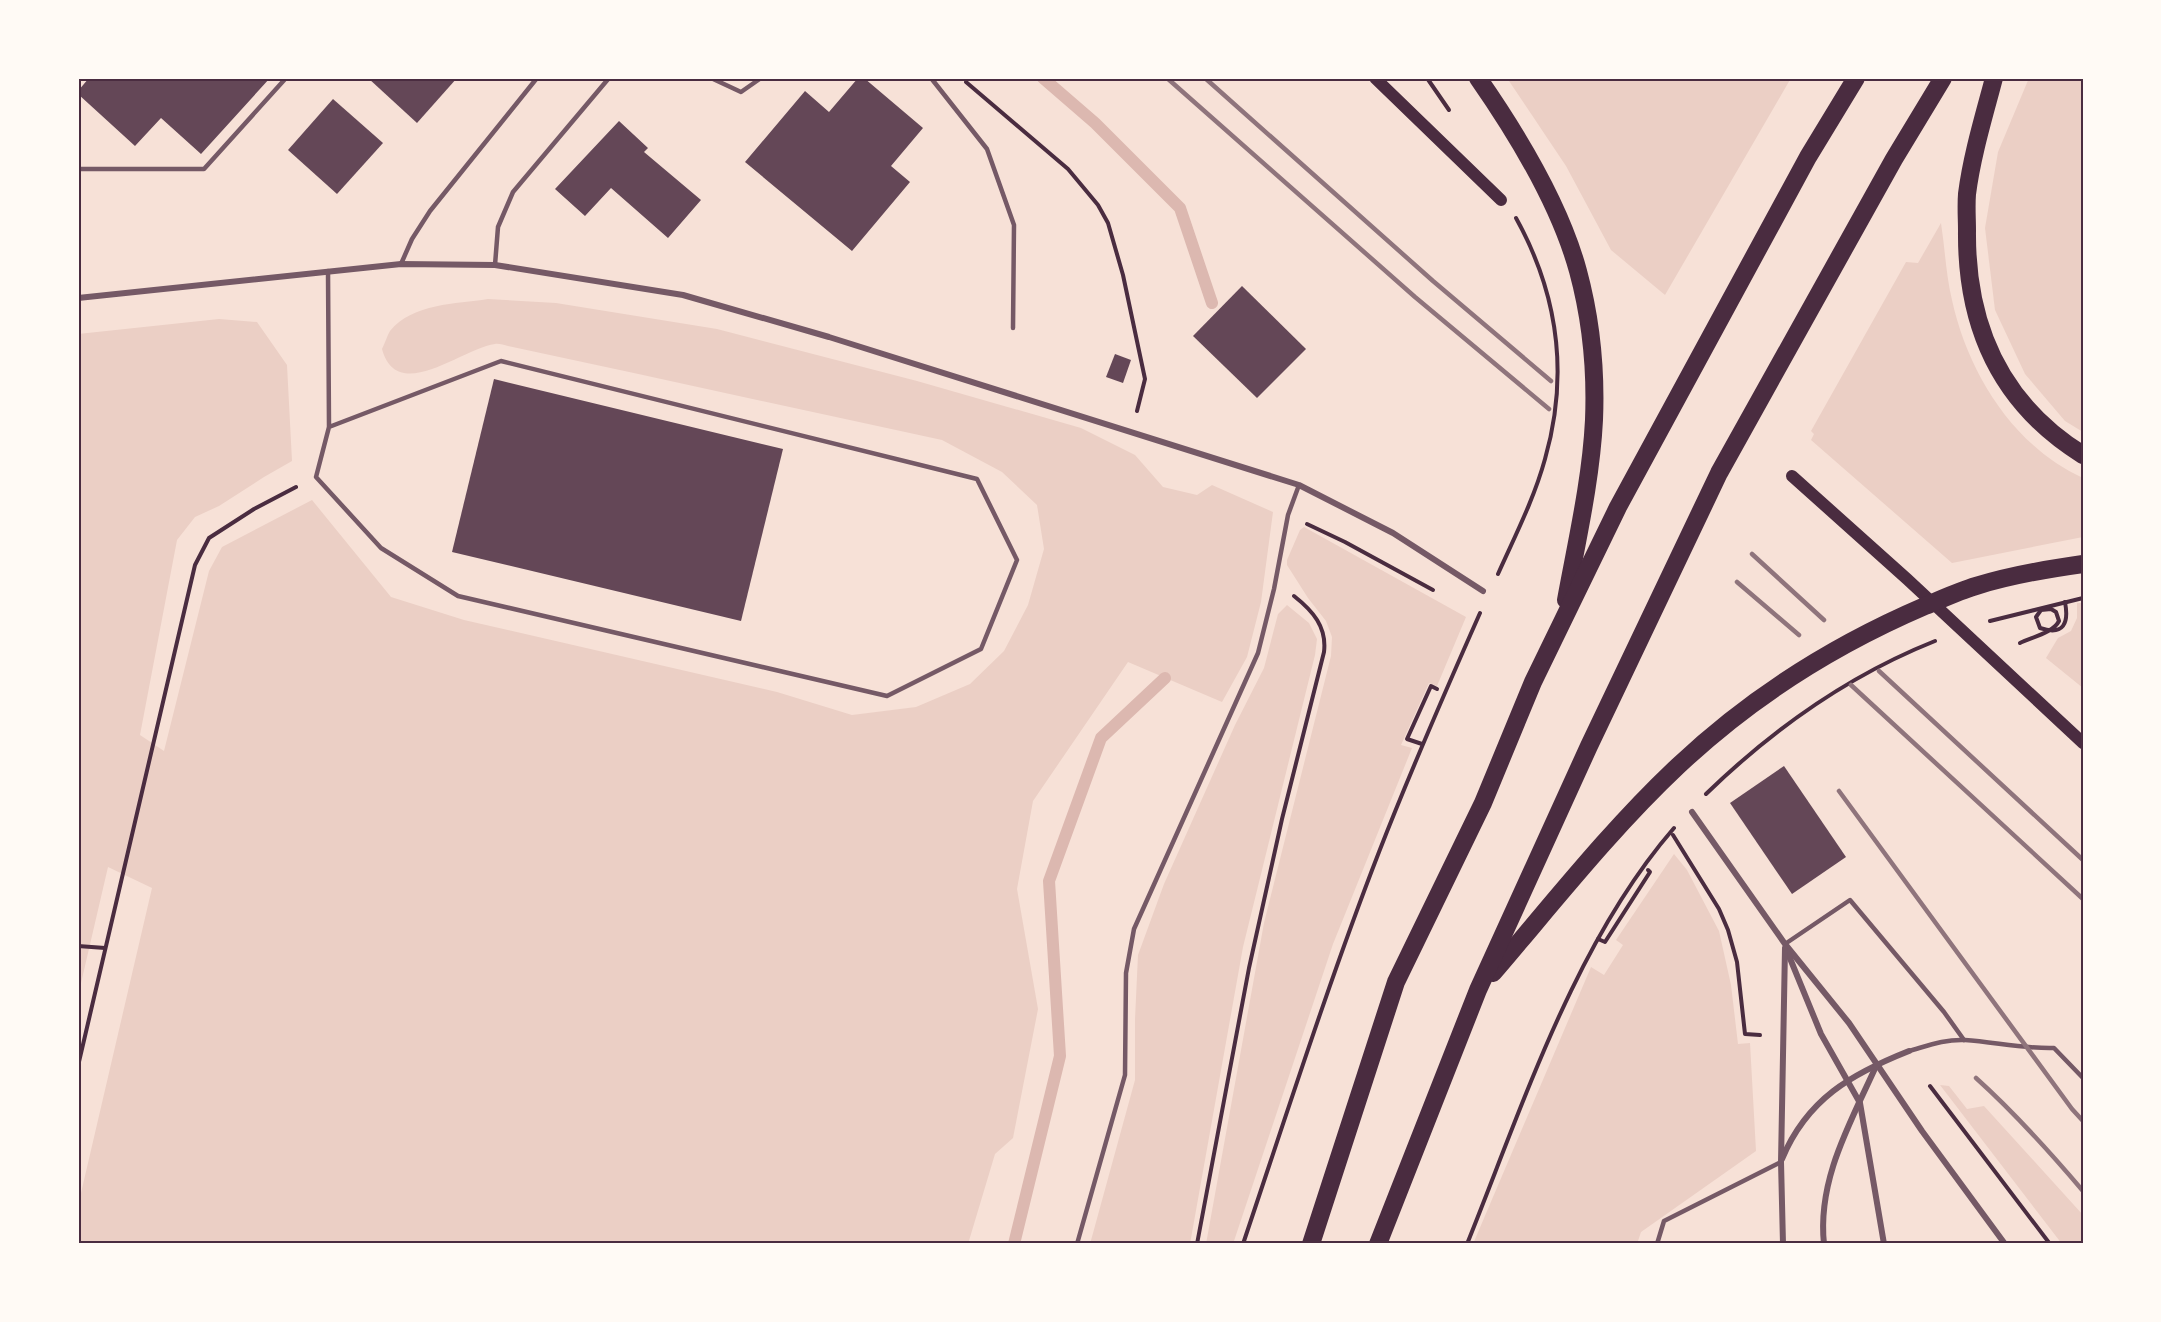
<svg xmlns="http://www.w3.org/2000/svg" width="2161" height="1322" font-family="'Fira Sans',sans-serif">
<rect width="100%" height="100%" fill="#f7e1d7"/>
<!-- green -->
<g fill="#ebcfc5">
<polygon points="1507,78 1791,78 1665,295 1611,250 1566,166"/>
<polygon points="2029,78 2083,78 2083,432 2065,421 2025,374 1995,310 1985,228 1998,152"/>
<path d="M1941 223C1945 249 1946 275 1952 300 1968 373 2013 446 2083 478V537L1952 563 1811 440 1814 434 1811 431 1906 262 1918 263Z"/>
<path d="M488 299 556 303 717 329 917 381 1081 428 1135 455 1163 487 1197 495 1212 485 1273 512 1261 602 1247 657 1222 702 1128 662 1033 801 1017 889 1038 1009 1013 1138 995 1154 968 1244H78V1206L152 888 108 867 78 996V334L219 319 257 322 287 365 292 461 264 477 219 506 195 517 177 540 140 735 164 751 209 571 222 547 312 500 391 597 464 620 777 692 852 715 916 707 970 684 1004 651 1028 605 1044 549 1037 505 1002 472 942 440C798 409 653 377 508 346 504 345 498 343 495 344 463 348 397 405 382 349 385 343 387 336 390 331 413 303 456 304 488 299Z"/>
<polygon points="1304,527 1466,617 1437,686 1429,683 1401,745 1412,748 1333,944 1233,1244 1206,1244 1264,923 1331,656 1332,637 1326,621 1308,598 1287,565 1287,560 1300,530"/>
<polygon points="2077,603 2083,603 2083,688 2046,658 2058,638 2071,631 2077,618"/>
<polygon points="1287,605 1309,623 1317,639 1315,655 1243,947 1190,1244 1090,1244 1135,1080 1135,1019 1138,955 1164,884 1235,725 1264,668 1278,614"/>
<polygon points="1674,854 1687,870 1719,931 1731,985 1738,1044 1750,1043 1756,1151 1641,1232 1637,1244 1473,1244 1591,967 1604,975 1623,945 1616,940"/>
<polygon points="1940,1085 1949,1086 1967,1109 1984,1106 2083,1215 2083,1244 2062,1244"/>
</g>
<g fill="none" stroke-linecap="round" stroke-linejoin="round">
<!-- stream -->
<g stroke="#dcb8b0" stroke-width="12">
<polyline points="1043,78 1095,123 1180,208 1212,303"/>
<polyline points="1014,1244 1060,1056 1049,881 1101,738 1165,678"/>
</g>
</g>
<!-- building -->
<g fill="#644757">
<polygon points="89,78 270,78 201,154 161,118 135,146 78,94 78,91"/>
<polygon points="368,78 457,78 417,123"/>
<polygon points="858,78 864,78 923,128 891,166 910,182 852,251 745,162 805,91 829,112"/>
<polygon points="333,99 383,143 337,194 288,150"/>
<polygon points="619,121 648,148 644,152 701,200 668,238 611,188 585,216 555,189"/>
<polygon points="1242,286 1306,349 1257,398 1193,336"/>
<polygon points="1115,354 1131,360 1123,383 1106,377"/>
<polygon points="494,379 783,449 741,621 452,552"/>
<polygon points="1784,766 1846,857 1792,894 1730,803"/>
</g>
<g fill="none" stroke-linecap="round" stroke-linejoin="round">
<!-- path -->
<g stroke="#4a2c40" stroke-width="4">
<polyline points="1427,78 1449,110"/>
<polyline points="966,82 1068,169 1098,205 1108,223 1123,275 1145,379 1137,411"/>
<polyline points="1307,524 1345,542 1433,590"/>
<path d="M1498 574C1515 536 1534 499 1545 459 1569 375 1558 294 1516 218"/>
<polyline points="1990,621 2083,598"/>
<path d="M2020 643C2032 637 2053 633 2059 621L2056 612 2051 609 2041 610 2036 617 2040 628C2064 636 2069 623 2065 602"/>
<polyline points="1422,744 1407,739 1431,686 1437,689"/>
<path d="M1706 794C1773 729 1847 676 1935 641"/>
<polyline points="1673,835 1719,909 1728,930 1737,962 1745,1034 1760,1035"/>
<polyline points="1598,939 1605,942 1650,872 1648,870"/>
<polyline points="78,946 105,948"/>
<polyline points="78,1066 195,565 209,538 254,509 296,487"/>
<polyline points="1930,1086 2050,1244"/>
<path d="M1197 1244 1249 968 1282 819 1324 652C1327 627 1313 611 1294 596"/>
<path d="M1243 1244C1287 1113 1329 981 1379 852 1410 772 1445 692 1480 613"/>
<path d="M1467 1244C1523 1105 1575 942 1674 828"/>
</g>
<!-- service -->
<g stroke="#755966" stroke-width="4.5">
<polyline points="711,78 741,92 761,78"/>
<polyline points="931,78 987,149 1014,225 1013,328"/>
<polyline points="78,169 204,169 286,78"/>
<polyline points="401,264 412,239 430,211 537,78"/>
<polyline points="495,265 498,227 513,192 609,78"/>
<polyline points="328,271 329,427 316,477 381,548 458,596 887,696 981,649 1017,560 977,479 501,361 329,427"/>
<polyline points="1785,944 1850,900 1944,1012 1964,1040"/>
<path d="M1909 1051C1927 1046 1945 1039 1965 1040 1995 1042 2023 1049 2054 1048L2083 1078"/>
<polyline points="1077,1244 1125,1075 1126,973 1134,929 1258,653 1274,589 1288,515 1299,485"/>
<polyline points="1657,1244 1664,1221 1781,1162"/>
</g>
<!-- minor -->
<g stroke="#755966" stroke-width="6">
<polyline points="78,298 401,264 495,265 683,295 829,337 1299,485 1393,533 1483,591"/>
<polyline points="1692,812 1785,944 1849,1023 1922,1131 2005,1244"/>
<polyline points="1787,951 1821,1034 1860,1103 1884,1244"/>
<path d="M1782 1159C1807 1099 1851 1074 1909 1051"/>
<polyline points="1783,1244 1781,1162 1785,948"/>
<path d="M1824 1244C1817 1179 1851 1122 1877 1064"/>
</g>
<!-- secondary -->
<g stroke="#4a2c40" stroke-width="12">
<polyline points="1375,78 1501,200"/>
<polyline points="1792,476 1907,579 2083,743"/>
</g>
<!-- motorway -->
<g stroke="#4a2c40" stroke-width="18">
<path d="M1478 78C1517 134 1560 205 1578 271 1591 319 1596 371 1594 420 1591 480 1577 540 1566 600"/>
<path d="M1994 78C1984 116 1972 155 1967 194 1966 206 1967 219 1967 231 1966 326 2001 404 2083 455"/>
<path d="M1493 973C1553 903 1611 829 1678 766 1750 698 1834 645 1925 606 1942 599 1959 591 1976 586 2011 575 2047 569 2083 564"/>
<polyline points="1311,1244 1396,982 1483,803 1533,682 1618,507 1808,157 1856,78"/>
<polyline points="1378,1244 1478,990 1589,746 1719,473 1894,159 1943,78"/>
</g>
<!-- rail -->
<g stroke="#8f747c" stroke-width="4.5">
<polyline points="1167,78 1415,297 1549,409"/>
<polyline points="1205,78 1433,281 1551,381"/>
<polyline points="1752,554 1824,620"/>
<polyline points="1737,582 1799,635"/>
<polyline points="1879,671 2083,860"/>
<polyline points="1851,685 2083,899"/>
<polyline points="1839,791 2072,1109 2083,1121"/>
<path d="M1976 1078C2015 1113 2049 1151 2083 1191"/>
</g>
</g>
<!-- border -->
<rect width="2161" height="1322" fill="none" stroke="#fffaf5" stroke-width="159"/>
<rect x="80" y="80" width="2002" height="1162" fill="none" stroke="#4a2c40" stroke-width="2"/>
</svg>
